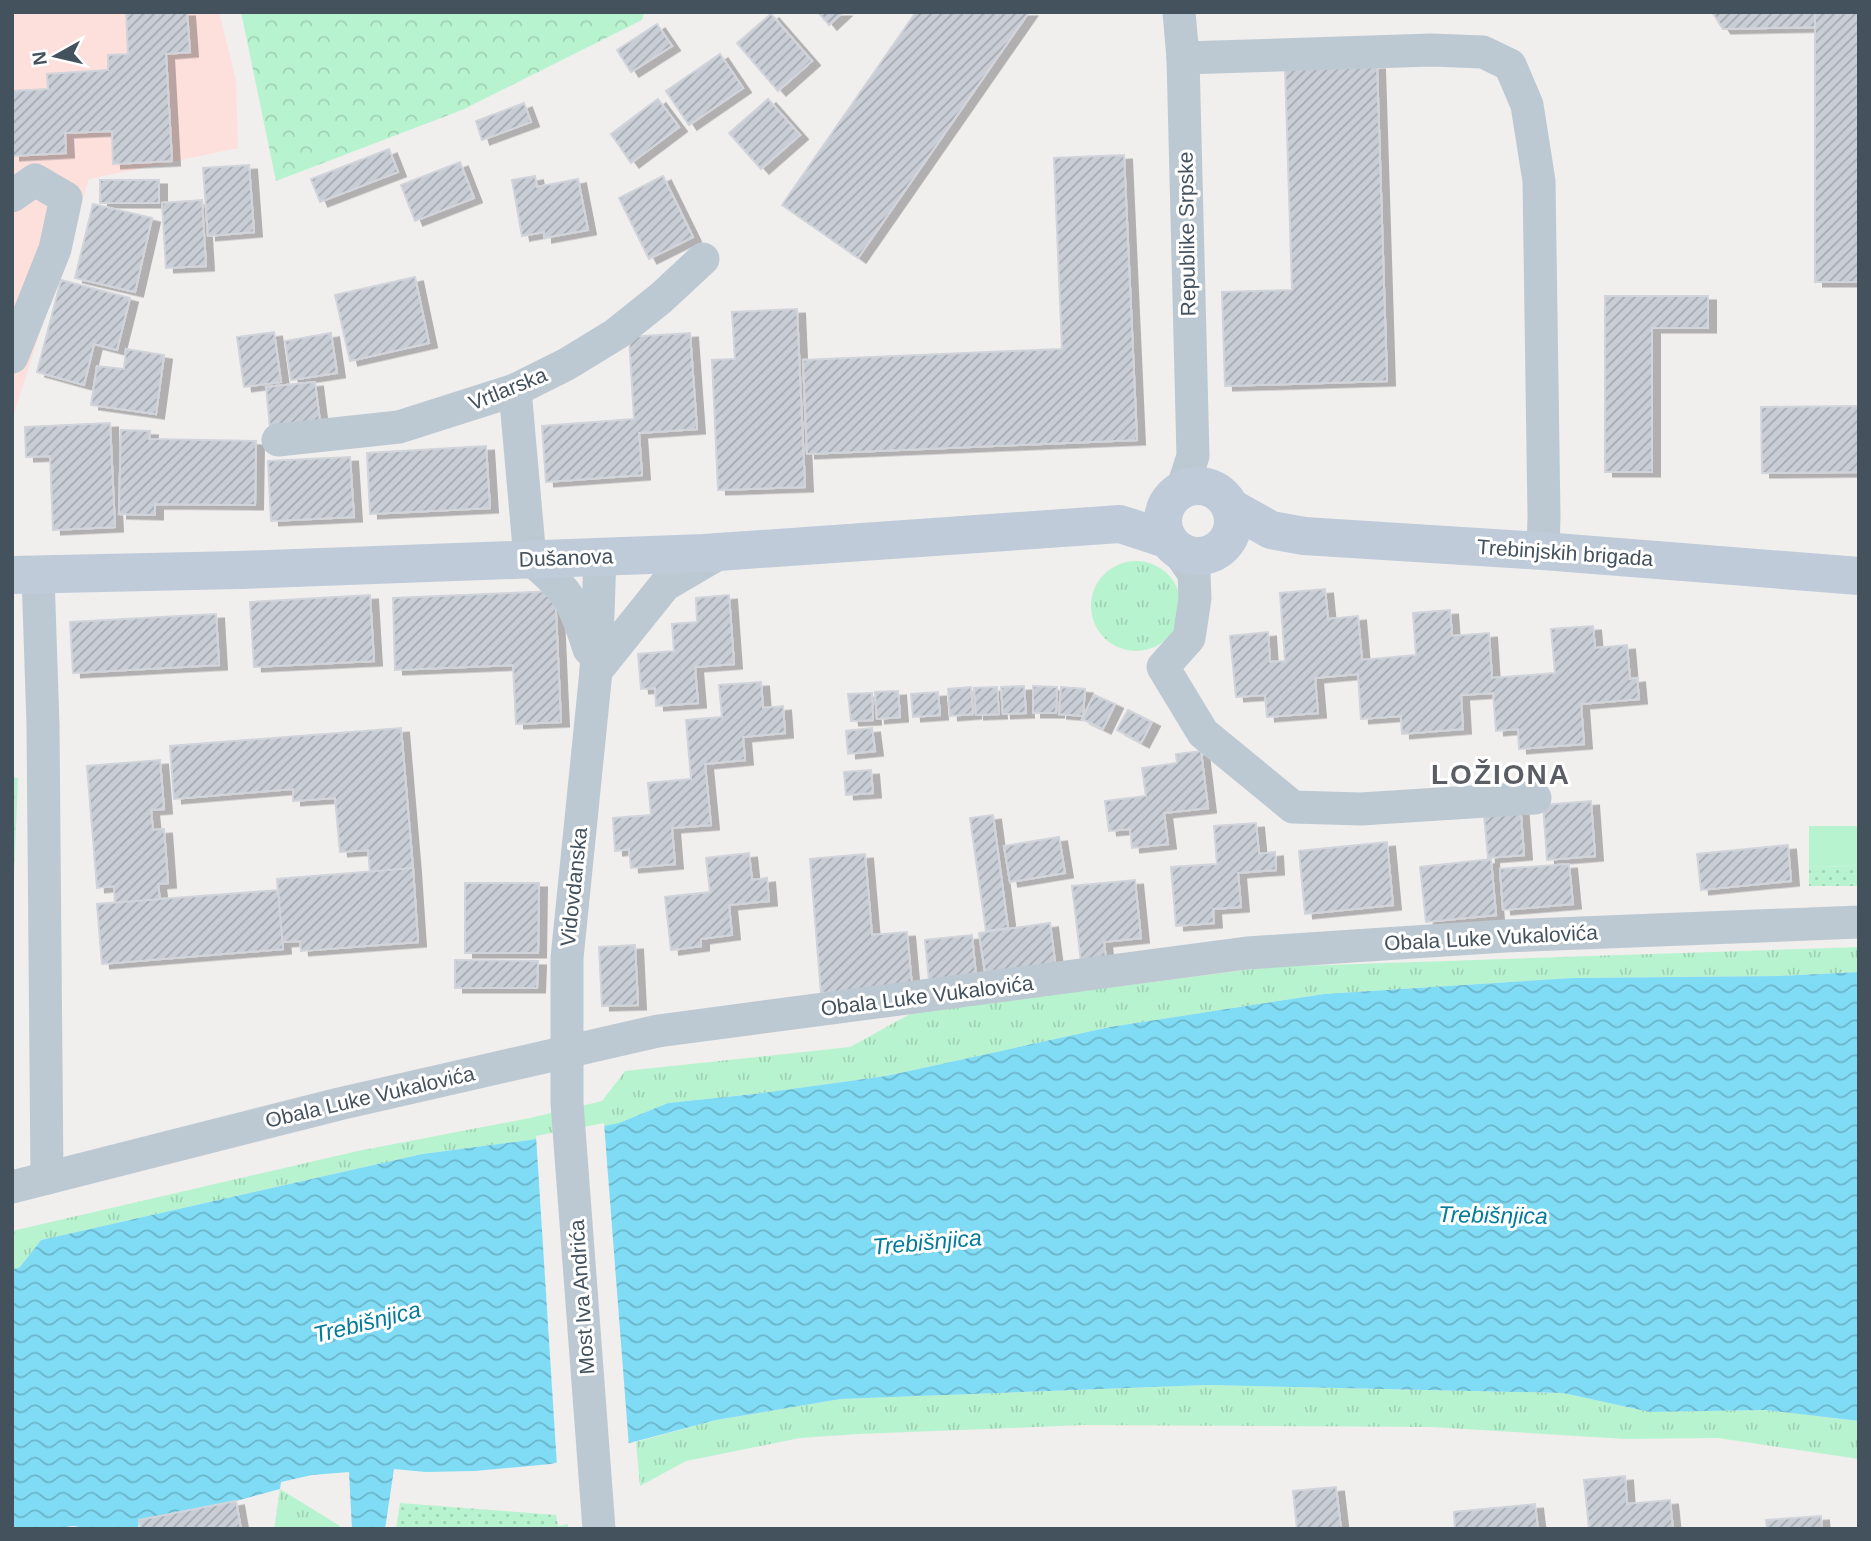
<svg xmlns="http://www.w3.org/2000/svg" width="1871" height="1541" font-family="Arial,sans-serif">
<defs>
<pattern id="grass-tufts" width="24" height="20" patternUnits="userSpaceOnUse" patternTransform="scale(1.75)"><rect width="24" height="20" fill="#b8f3cf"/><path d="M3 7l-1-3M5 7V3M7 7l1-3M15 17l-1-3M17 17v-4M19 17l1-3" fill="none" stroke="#9fd2b4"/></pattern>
<pattern id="forest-crowns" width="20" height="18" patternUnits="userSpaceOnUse" patternTransform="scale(1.75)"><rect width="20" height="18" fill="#b8f3cf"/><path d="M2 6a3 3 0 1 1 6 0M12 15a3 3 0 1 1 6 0" fill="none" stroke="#9fd2b4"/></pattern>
<pattern id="park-dots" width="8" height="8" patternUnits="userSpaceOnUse" patternTransform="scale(1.75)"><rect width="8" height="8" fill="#b8f3cf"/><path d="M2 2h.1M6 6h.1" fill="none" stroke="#9fd2b4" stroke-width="1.8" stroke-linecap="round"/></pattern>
<pattern id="water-waves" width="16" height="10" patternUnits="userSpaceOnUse" patternTransform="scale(1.75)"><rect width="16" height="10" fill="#80dcf5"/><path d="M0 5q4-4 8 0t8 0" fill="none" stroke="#6ab5ca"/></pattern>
<pattern id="building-hatch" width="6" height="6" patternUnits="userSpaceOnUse" patternTransform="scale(1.75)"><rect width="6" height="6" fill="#c9cdd5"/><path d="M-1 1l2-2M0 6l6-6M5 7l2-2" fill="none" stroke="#a5a9b0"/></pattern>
<filter id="shadow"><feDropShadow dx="8" dy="4.5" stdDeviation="0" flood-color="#0004"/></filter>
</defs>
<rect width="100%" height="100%" fill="#f1eeee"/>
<!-- medical -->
<polygon fill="#fddfdc" points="12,12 219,12 236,80 238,148 89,179 12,420"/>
<!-- grass -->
<g fill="url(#grass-tufts)">
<circle cx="1136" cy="606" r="45"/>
<polygon points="1859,947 1859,972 1779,976 1572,978 1324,994 1110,1027 886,1076 754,1094 668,1103 619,1123 530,1140 422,1154 41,1240 20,1267 12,1270 12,1231 358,1151 530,1118 602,1101 625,1071 850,1047 912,1013 1269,967"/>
<polygon points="1207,1385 1563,1393 1650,1412 1765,1410 1859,1421 1859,1459 1718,1438 1626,1439 1432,1427 1086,1425 859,1434 800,1438 686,1461 640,1486 636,1442 716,1420 841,1399"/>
<polygon points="280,1489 340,1526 340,1529 274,1529"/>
</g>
<!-- forest -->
<g fill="url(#forest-crowns)">
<polygon points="241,12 644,12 642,20 462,110 276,181"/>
<polygon points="12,777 18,778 12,925"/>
</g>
<!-- park -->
<g fill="url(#park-dots)">
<polygon points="1859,866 1859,886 1809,886 1809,867"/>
<polygon points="400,1503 556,1515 558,1526 568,1524 568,1529 396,1529"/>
</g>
<!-- pitch -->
<polygon fill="#b8f3cf" points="1809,826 1859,826 1859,866 1809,867"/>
<!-- water -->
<path fill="url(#water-waves)" d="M1859 972V1421L1765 1410 1650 1412 1563 1393 1207 1385 841 1399 716 1420 551 1464 474 1471 426 1472 394 1469 385 1529H352L349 1472 312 1475 281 1482 280 1489 236 1501 139 1520 138 1529H83C77 1525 69 1525 63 1529H12V1270L20 1267 41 1240 422 1154 530 1140 619 1123 668 1103 754 1094 886 1076 1110 1027 1324 994 1572 978 1779 976Z"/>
<!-- pier -->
<polygon fill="#f1eeee" points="604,1123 629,1447 557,1466 536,1136"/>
<!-- building -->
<g fill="url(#building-hatch)" stroke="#d1d4db" stroke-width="2" filter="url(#shadow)">
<polygon points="126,12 187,12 190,52 166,54 172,161 113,164 112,131 65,133 66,153 12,156 12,91 48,89 47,74 108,70 108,55 128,54"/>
<polygon points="818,12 843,12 829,25"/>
<polygon points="916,12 1029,12 858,258 782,205"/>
<polygon points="1712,12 1824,12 1824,27 1723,29"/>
<rect x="1815" y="13" width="44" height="269"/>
<polygon points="771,14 812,61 778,91 737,43"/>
<polygon points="657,24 672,46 631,72 617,50"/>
<polygon points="720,54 743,88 689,125 666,91"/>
<polygon points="1377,65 1387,381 1225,386 1222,292 1292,290 1285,68"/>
<polygon points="658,99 679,127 631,163 611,134"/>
<polygon points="768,99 800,135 761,169 729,133"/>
<polygon points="524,103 531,122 482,140 476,121"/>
<polygon points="389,149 398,172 320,202 311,179"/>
<polygon points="1124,155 1137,440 807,454 803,360 1062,349 1054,158"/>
<polygon points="460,162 474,198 415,221 401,185"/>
<polygon points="249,165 254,232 208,236 203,168"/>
<polygon points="535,176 537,187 578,179 588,230 544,238 544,232 522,236 512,180"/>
<polygon points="663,176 693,237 649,259 619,198"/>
<rect x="100" y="180" width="59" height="23"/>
<polygon points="202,200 206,266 166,268 162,203"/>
<polygon points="93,204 152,218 135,292 75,278"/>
<polygon points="415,277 429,343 350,361 335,295"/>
<polygon points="61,280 130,298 117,350 94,344 84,385 37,372"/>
<polygon points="1605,296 1708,296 1708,328 1652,328 1652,472 1605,472"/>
<polygon points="797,309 805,487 718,490 712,360 735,359 732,312"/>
<polygon points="274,332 281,382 244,387 237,337"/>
<polygon points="331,333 337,373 291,380 285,341"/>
<polygon points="690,333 697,429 639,433 642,475 546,482 542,426 634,419 629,337"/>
<polygon points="126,349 164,355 156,414 91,405 97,366 124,369"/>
<polygon points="315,382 320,422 270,428 266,387"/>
<polygon points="1859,406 1859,472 1762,473 1761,407"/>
<polygon points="110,423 115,527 53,530 50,456 26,457 25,427"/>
<polygon points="121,430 150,431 149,439 256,441 255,505 155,504 155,515 119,514"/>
<polygon points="486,446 490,508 370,514 367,453"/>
<polygon points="350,457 354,517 271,521 268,461"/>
<polygon points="1325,589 1328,619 1358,616 1362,660 1416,655 1413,613 1450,610 1452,636 1489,633 1492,678 1555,673 1551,629 1593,626 1595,648 1627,645 1630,679 1637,678 1639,699 1581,704 1584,744 1519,749 1518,729 1496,731 1493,693 1461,695 1463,729 1402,734 1401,716 1361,719 1358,674 1315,678 1318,713 1267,717 1265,695 1236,697 1230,636 1268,632 1270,662 1285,661 1280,593"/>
<polygon points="555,591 561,722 516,724 513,665 395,670 393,598"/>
<polygon points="370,595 374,661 254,667 250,602"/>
<polygon points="729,595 734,664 695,667 698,703 656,706 655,688 641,689 638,654 674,651 672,624 697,622 696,598"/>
<polygon points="216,614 219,665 73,673 70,622"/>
<polygon points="761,682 763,708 783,706 785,733 743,737 745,760 705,764 711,825 672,828 675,864 631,868 629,849 615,851 613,818 651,815 648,783 691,779 686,720 722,717 719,685"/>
<polygon points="1024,686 1026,713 1003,714 1001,687"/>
<polygon points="1033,686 1057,687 1056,713 1033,713"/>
<polygon points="971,687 973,714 950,716 948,689"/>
<polygon points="997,687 999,714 976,715 974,688"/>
<polygon points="1061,687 1085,689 1083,716 1059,714"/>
<polygon points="898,691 900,717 877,719 875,692"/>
<polygon points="938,692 940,715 913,717 911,694"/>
<polygon points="872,693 873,720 851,721 848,694"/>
<polygon points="1094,695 1115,704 1103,729 1082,719"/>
<polygon points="1128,710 1152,722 1141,743 1117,730"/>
<polygon points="401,728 413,868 370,872 368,850 340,852 335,798 293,801 293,789 174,799 170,746"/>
<polygon points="872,728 875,751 848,754 846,731"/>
<polygon points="1201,751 1208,808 1164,813 1168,844 1132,848 1130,829 1109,831 1105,801 1146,796 1142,768 1177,763 1176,754"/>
<polygon points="160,760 164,809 151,810 153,830 164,829 168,883 158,884 160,900 115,903 114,886 97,888 87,766"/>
<polygon points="871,770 873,793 846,795 844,772"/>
<polygon points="1591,801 1595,856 1547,860 1543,805"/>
<polygon points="1520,802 1524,855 1488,858 1483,805"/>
<polygon points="993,815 1008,928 986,931 970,818"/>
<polygon points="1256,823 1259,854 1275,852 1276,870 1238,873 1241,907 1213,909 1214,923 1176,926 1171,867 1217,864 1214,826"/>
<polygon points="1059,837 1065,873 1010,882 1004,846"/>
<polygon points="1387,842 1393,905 1305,914 1299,851"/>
<polygon points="1788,845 1791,881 1701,890 1697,854"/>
<polygon points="749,853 752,880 767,878 769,901 729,905 732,935 701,939 701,946 671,950 665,897 710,892 706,858"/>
<polygon points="865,854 872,935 907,932 912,986 821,993 810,859"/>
<polygon points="1491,859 1496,915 1426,922 1420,867"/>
<polygon points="1569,864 1573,904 1503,910 1500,869"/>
<polygon points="413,868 418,942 301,951 300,941 282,942 277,879"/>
<polygon points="1135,880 1141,938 1104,942 1106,959 1081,962 1072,886"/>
<polygon points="465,883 539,883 538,953 465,953"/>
<polygon points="278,890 283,949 102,964 97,904"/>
<polygon points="1050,923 1056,970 986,979 979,933"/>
<polygon points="972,935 977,986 930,991 925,940"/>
<polygon points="635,945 638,1005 602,1006 599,947"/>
<polygon points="455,960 538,961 537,988 455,988"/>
<polygon points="1625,1476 1627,1504 1670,1500 1673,1529 1589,1529 1584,1480"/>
<polygon points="1336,1487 1341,1529 1297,1529 1293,1491"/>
<polygon points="236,1501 241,1529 141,1529 139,1520"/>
<polygon points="1535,1504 1538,1529 1455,1529 1454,1512"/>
<polygon points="1821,1516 1822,1529 1767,1529 1766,1520"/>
</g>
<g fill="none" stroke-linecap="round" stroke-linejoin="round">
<!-- street -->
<g stroke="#bdc9d2" stroke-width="33">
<polyline points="1179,12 1183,58 1193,456 1182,490"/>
<polyline points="1183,58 1432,50 1483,52 1510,65 1527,105 1539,181 1544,517 1543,551"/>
<polyline points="12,196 35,180 66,198 55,249 12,357"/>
<path d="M515 390 530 559C569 590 574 602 589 649"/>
<polyline points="278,440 399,427 515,390 567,364 616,334 661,298 703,259"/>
<polyline points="1177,549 1194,574 1195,598 1189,638 1163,667 1203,733 1293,807 1361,809 1535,798"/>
<polyline points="38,575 43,725 47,1178"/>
<polyline points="596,671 665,585 723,551"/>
<polyline points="12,1187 339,1104 658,1031 1247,953 1505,936 1859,922"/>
<polyline points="599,1529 567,1103 567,958 596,671 600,556"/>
</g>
<!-- secondary -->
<g stroke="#bfcbd9" stroke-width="38">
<circle cx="1198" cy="521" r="35"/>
<polyline points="1230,507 1271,530 1304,536 1543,551 1859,576"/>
<polyline points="12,575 239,570 704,553 1120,524 1169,540"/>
</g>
</g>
<g text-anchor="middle" stroke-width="6" stroke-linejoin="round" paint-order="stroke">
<!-- street labels -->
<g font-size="21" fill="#44525e" stroke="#fff">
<text transform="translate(1187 234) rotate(-91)" y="7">Republike Srpske</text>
<text transform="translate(508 389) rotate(-22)" y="7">Vrtlarska</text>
<text transform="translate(1565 553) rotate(4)" y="7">Trebinjskih brigada</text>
<text transform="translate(566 558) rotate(-2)" y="7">Dušanova</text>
<text transform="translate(574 887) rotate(-84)" y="7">Vidovdanska</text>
<text transform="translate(1491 938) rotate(-3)" y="7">Obala Luke Vukalovića</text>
<text transform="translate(927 996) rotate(-7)" y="7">Obala Luke Vukalovića</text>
<text transform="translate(370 1097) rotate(-13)" y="7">Obala Luke Vukalovića</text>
<text transform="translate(582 1297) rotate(-94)" y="7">Most Iva Andrića</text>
</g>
<!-- water labels -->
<g font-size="23" font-style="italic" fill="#037c9c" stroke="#fff">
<text transform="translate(1493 1215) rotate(1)" y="8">Trebišnjica</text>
<text transform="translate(927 1242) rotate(-5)" y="8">Trebišnjica</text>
<text transform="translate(367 1322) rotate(-14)" y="8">Trebišnjica</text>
</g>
<!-- district labels -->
<g font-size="28" font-weight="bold" letter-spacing="2" fill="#5a5e64" stroke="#fff">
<text x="1501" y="784">LOŽIONA</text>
</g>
</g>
<!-- border -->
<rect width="1871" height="1541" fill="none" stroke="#44525e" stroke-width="28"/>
<!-- north arrow -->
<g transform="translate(56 56) rotate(262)" stroke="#ffffff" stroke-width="5" paint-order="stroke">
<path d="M0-5L12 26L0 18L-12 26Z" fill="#44525e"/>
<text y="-10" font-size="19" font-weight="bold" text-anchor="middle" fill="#44525e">N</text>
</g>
</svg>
